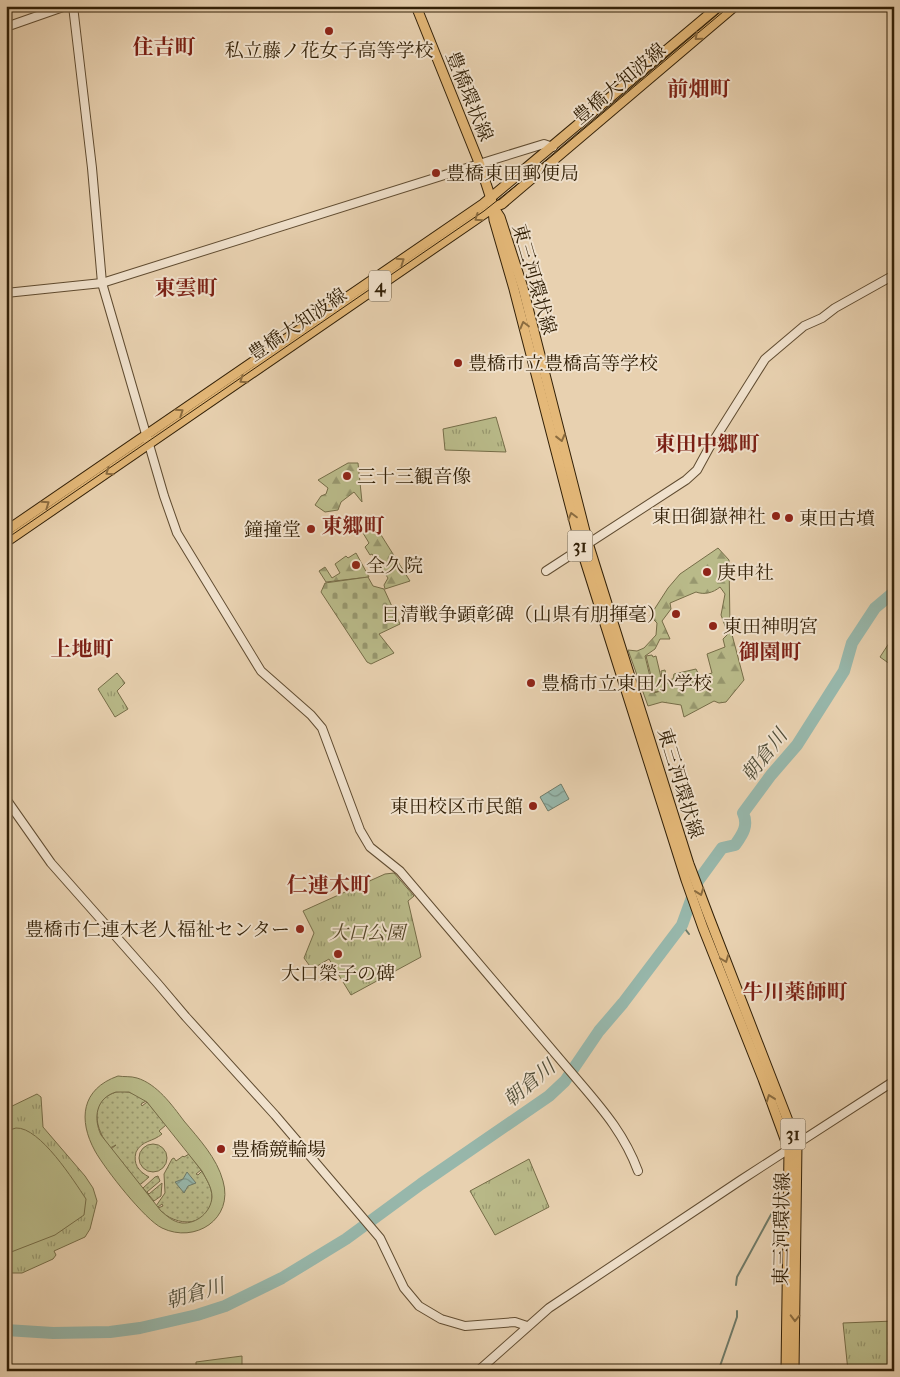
<svg xmlns="http://www.w3.org/2000/svg" width="900" height="1377" font-family="'IM FELL French Canon','Noto Serif JP',serif">
<defs>
<pattern id="grass-dots" width="8" height="8" patternUnits="userSpaceOnUse" patternTransform="scale(1.25)"><rect width="8" height="8" fill="#b9ba89"/><path d="M2 2h.1M6 6h.1" fill="none" stroke="#97976e" stroke-width="1.8" stroke-linecap="round"/></pattern>
<pattern id="forest-firs" width="22" height="20" patternUnits="userSpaceOnUse" patternTransform="scale(1.25)"><rect width="22" height="20" fill="#b9ba89"/><path d="M5 1l3.5 6h-7zM16 11l3.5 6h-7z" fill="#97976e"/></pattern>
<pattern id="cemetery-stones" width="16" height="16" patternUnits="userSpaceOnUse" patternTransform="scale(1.25)"><rect width="16" height="16" fill="#b9ba89"/><path d="M2 7V4a2 2 0 0 1 4 0v3zM10 15v-3a2 2 0 0 1 4 0v3z" fill="#97976e"/></pattern>
<pattern id="park-tufts" width="24" height="20" patternUnits="userSpaceOnUse" patternTransform="scale(1.25)"><rect width="24" height="20" fill="#b9ba89"/><path d="M3 7l-1-3M5 7V3M7 7l1-3M15 17l-1-3M17 17v-4M19 17l1-3" fill="none" stroke="#97976e"/></pattern>
<pattern id="water-waves" width="16" height="10" patternUnits="userSpaceOnUse" patternTransform="scale(1.25)"><rect width="16" height="10" fill="#97b7ab"/><path d="M0 5q4-4 8 0t8 0" fill="none" stroke="#7c9489"/></pattern>
</defs>
<rect width="100%" height="100%" fill="#e8d1b0"/>
<filter id="stains"><feTurbulence type="fractalNoise" baseFrequency=".004" numOctaves="4"/><feColorMatrix values="0 0 0 0 .2 0 0 0 0 .09 0 0 0 0 .02 0 0 0 .5 -.17"/></filter>
<radialGradient id="worn" r=".72"><stop offset=".6" stop-color="#630" stop-opacity="0"/><stop offset="1" stop-color="#630" stop-opacity=".3"/></radialGradient>
<!-- grass -->
<g fill="url(#grass-dots)" stroke="#766d48">
<path d="M116 1092C128 1090 137 1094 146 1101L141 1104 142 1106 147 1102 166 1125 159 1131 162 1134C153 1142 142 1140 136 1152 133 1164 138 1171 149 1177L141 1184H139L111 1149 116 1145 110 1148C95 1129 88 1101 116 1092Z"/>
<circle cx="153" cy="1158" r="14"/>
<path d="M189 1154 201 1170 196 1174 198 1175 202 1171C206 1179 212 1187 212 1197 211 1227 176 1229 158 1208L163 1206 162 1204 158 1207 156 1206 165 1193 164 1174 172 1159 174 1158 176 1161 183 1156 184 1157Z"/>
<polygon points="158,1176 160,1181 147,1192 149,1194 162,1183 161,1196 154,1201 143,1188 155,1177"/>
</g>
<!-- forest -->
<g fill="url(#forest-firs)" stroke="#766d48" fill-rule="evenodd">
<polygon points="348,463 358,463 362,502 354,492 341,502 338,510 325,512 315,505 321,496 326,494 328,488 318,480"/>
<polygon points="371,519 410,581 385,589 384,585 388,578 372,554 370,555 365,547 369,543 363,533 366,530 364,524"/>
<path d="M718 548 729 560 730 627 744 680 726 702 719 703 714 701 684 717 681 705 662 702 648 706 628 650 637 651 644 648 656 635 657 623 650 616 668 588 680 574ZM720 587 725 594 721 615 728 634 723 639 725 647 707 654 712 673 700 677 696 669 674 674 673 679 667 680 665 670 661 671 664 690 654 693 645 656 655 649 660 639H670L662 621 671 609 670 603 696 592C704 595 713 593 720 587Z"/>
<polygon points="356,553 369,577 326,582 319,571 325,567 332,578 340,573 335,564 346,556 348,558"/>
</g>
<!-- cemetery -->
<polygon fill="url(#cemetery-stones)" stroke="#766d48" points="368,577 373,586 384,589 400,624 379,634 394,653 371,664 367,662 321,592 325,583"/>
<!-- park -->
<g fill="url(#park-tufts)" stroke="#766d48">
<polygon points="496,417 506,452 445,450 443,429"/>
<polygon points="893,637 894,638 894,667 880,657"/>
<polygon points="117,673 125,683 117,691 128,709 115,717 98,689"/>
<polygon points="394,873 414,896 408,901 421,957 351,995 329,959 312,969 304,958 314,933 303,911 385,874"/>
<polygon points="37,1094 41,1097 43,1127 85,1176 93,1188 97,1201 90,1229 85,1237 54,1251 56,1255 53,1259 22,1273 6,1273 6,1109"/>
<polygon points="529,1159 549,1207 495,1235 470,1191"/>
<polygon points="894,1321 894,1352 886,1371 848,1371 843,1323"/>
<polygon points="242,1356 242,1371 196,1371 196,1362"/>
</g>
<!-- pitch -->
<g fill="#b9ba89" stroke="#766d48" fill-rule="evenodd">
<polygon points="652,655 653,657 656,656 664,690 655,692 646,656"/>
<path d="M118 1076C123 1077 131 1076 137 1078 157 1084 172 1105 184 1121 199 1139 217 1158 223 1181 234 1219 195 1244 162 1228 145 1220 105 1169 95 1151 78 1120 81 1089 118 1076ZM116 1092H129L147 1102 202 1171C206 1179 212 1187 212 1197 211 1212 197 1224 182 1223 173 1222 167 1216 161 1211L101 1135C93 1118 96 1098 116 1092Z"/>
<path d="M16 1128C40 1127 74 1181 86 1199L84 1215 55 1235 6 1254V1131Z"/>
</g>
<!-- water -->
<g fill="url(#water-waves)" stroke="#6f7b69">
<polygon points="561,784 569,799 548,811 540,797"/>
<polygon points="187,1172 196,1183 188,1186 184,1193 175,1182 183,1179"/>
</g>
<g fill="none" stroke-linecap="round" stroke-linejoin="round">
<!-- stream -->
<g stroke="#6f7b69" stroke-width="2">
<polyline points="682,925 689,934"/>
<polyline points="736,1285 737,1277 773,1211"/>
<polyline points="719,1369 737,1317 737,1311"/>
</g>
<!-- river -->
<path stroke="#97b7ab" stroke-width="12" d="M6 1330 53 1333 110 1332 140 1328 197 1315 225 1306 282 1278 346 1239 421 1184 549 1096 565 1081 599 1031 623 1003 682 925 698 881 722 848 735 845C742 835 749 826 743 813L771 775 797 745 844 671 852 643 875 608 894 592"/>
<!-- minor casing -->
<g stroke="#604c31" stroke-width="10">
<g id="minor">
<path d="M73 6 92 168 102 283 164 496 177 533 261 671 311 715 322 728 360 830 370 847 400 871 581 1084C605 1112 625 1136 638 1171"/>
<polyline points="6,27 66,6"/>
<polyline points="6,293 102,283 492,160 544,144 553,147"/>
<polyline points="546,571 686,480 697,470 709,448 765,359 804,326 822,318 835,308 894,275"/>
<polyline points="6,799 51,863 158,984 186,1017 275,1115 380,1238 404,1288 419,1306 441,1319 465,1326 515,1322 527,1326"/>
<polyline points="478,1371 549,1308 741,1180 894,1081"/>
</g>
</g>
<!-- major casing -->
<g stroke="#322007" stroke-width="11">
<g id="major">
<polyline points="416,6 480,165 492,202 494,220 514,289 581,548 686,880 703,928 763,1079 789,1150 786,1371"/>
<polyline points="494,208 500,217 523,288 588,543 689,864 709,917 797,1144 794,1371"/>
<polyline points="6,531 483,204 719,6"/>
<polyline points="6,542 494,207 502,204 735,6"/>
</g>
</g>
<!-- minor -->
<use href="#minor" stroke="#f0e1cc" stroke-width="8"/>
<!-- major -->
<use href="#major" stroke="#e4b878" stroke-width="9"/>
<!-- tram -->
<polyline stroke="#322007" stroke-width="1" points="6,539 484,211 528,176 730,6"/>
</g>
<!-- one-way arrows -->
<defs><path id="oneway-chevron" d="M-2-3.5L2.5 0L-2 3.5" fill="none" stroke-width="1.6" stroke-linecap="round" stroke-linejoin="round" transform="scale(1.25)"/></defs>
<g stroke="#8b6c40">
<use href="#oneway-chevron" transform="translate(698 37) rotate(140)"/>
<use href="#oneway-chevron" transform="translate(478 218) rotate(145)"/>
<use href="#oneway-chevron" transform="translate(401 261) rotate(-34)"/>
<use href="#oneway-chevron" transform="translate(524 325) rotate(-105)"/>
<use href="#oneway-chevron" transform="translate(243 380) rotate(145)"/>
<use href="#oneway-chevron" transform="translate(180 412) rotate(-34)"/>
<use href="#oneway-chevron" transform="translate(561 438) rotate(76)"/>
<use href="#oneway-chevron" transform="translate(109 472) rotate(145)"/>
<use href="#oneway-chevron" transform="translate(46 504) rotate(-35)"/>
<use href="#oneway-chevron" transform="translate(572 516) rotate(-105)"/>
<use href="#oneway-chevron" transform="translate(700 892) rotate(70)"/>
<use href="#oneway-chevron" transform="translate(725 959) rotate(69)"/>
<use href="#oneway-chevron" transform="translate(770 1098) rotate(-110)"/>
<use href="#oneway-chevron" transform="translate(795 1318) rotate(91)"/>
</g>
<!-- markers -->
<g fill="#8f2418" stroke="#f0e1cc" stroke-width="2">
<circle cx="329" cy="31" r="5"/>
<circle cx="436" cy="173" r="5"/>
<circle cx="458" cy="363" r="5"/>
<circle cx="347" cy="476" r="5"/>
<circle cx="776" cy="516" r="5"/>
<circle cx="789" cy="518" r="5"/>
<circle cx="311" cy="529" r="5"/>
<circle cx="356" cy="565" r="5"/>
<circle cx="707" cy="572" r="5"/>
<circle cx="676" cy="614" r="5"/>
<circle cx="713" cy="626" r="5"/>
<circle cx="531" cy="683" r="5"/>
<circle cx="533" cy="806" r="5"/>
<circle cx="300" cy="929" r="5"/>
<circle cx="338" cy="954" r="5"/>
<circle cx="221" cy="1149" r="5"/>
</g>
<g text-anchor="middle" stroke-width="4" stroke-linejoin="round" paint-order="stroke">
<!-- shield labels -->
<g fill="#f0e1cc" stroke="#6b5a42" stroke-width="1">
<rect x="369" y="270.5" width="22" height="31" rx="4"/>
<rect x="567.5" y="530.5" width="25" height="31" rx="4"/>
<rect x="780.5" y="1118.5" width="25" height="31" rx="4"/>
</g>
<g font-size="18" font-weight="bold" fill="#322007">
<text x="380" y="292">4</text>
<text x="580" y="552">31</text>
<text x="793" y="1140">31</text>
</g>
<!-- poi labels -->
<g font-size="19" fill="#322007" stroke="#f0e1cc" text-anchor="start">
<text x="329" y="57" text-anchor="middle">私立藤ノ花女子高等学校</text>
<text x="446" y="180">豊橋東田郵便局</text>
<text x="468" y="370">豊橋市立豊橋高等学校</text>
<text x="357" y="483">三十三観音像</text>
<text x="766" y="523" text-anchor="end">東田御嶽神社</text>
<text x="799" y="525">東田古墳</text>
<text x="301" y="536" text-anchor="end">鐘撞堂</text>
<text x="366" y="572">全久院</text>
<text x="717" y="579">庚申社</text>
<text x="666" y="621" text-anchor="end">日清戦争顕彰碑（山県有朋揮毫）</text>
<text x="723" y="633">東田神明宮</text>
<text x="541" y="690">豊橋市立東田小学校</text>
<text x="523" y="813" text-anchor="end">東田校区市民館</text>
<text x="290" y="936" text-anchor="end">豊橋市仁連木老人福祉センター</text>
<text x="338" y="980" text-anchor="middle">大口榮子の碑</text>
<text x="231" y="1156">豊橋競輪場</text>
</g>
<!-- street labels -->
<g font-size="19" fill="#322007" stroke="#f0e1cc">
<text transform="translate(619 83) rotate(-40)" y="7">豊橋大知波線</text>
<text transform="translate(470 96) rotate(68)" y="7">豊橋環状線</text>
<text transform="translate(535 279) rotate(74)" y="7">東三河環状線</text>
<text transform="translate(297 324) rotate(-34)" y="7">豊橋大知波線</text>
<text transform="translate(681 783) rotate(73)" y="7">東三河環状線</text>
<text transform="translate(781 1229) rotate(-89)" y="7">東三河環状線</text>
</g>
<!-- park labels -->
<g font-size="19" font-style="italic" fill="#544628" stroke="#f0e1cc">
<text x="367" y="939">大口公園</text>
</g>
<!-- water labels -->
<g font-size="20" font-style="italic" fill="#504d38" stroke="#f0e1cc">
<text transform="translate(764 755) rotate(-52)" y="7">朝倉川</text>
<text transform="translate(529 1083) rotate(-40)" y="7">朝倉川</text>
<text transform="translate(195 1293) rotate(-16)" y="7">朝倉川</text>
</g>
<!-- quarter labels -->
<g font-size="21" font-weight="bold" fill="#7a1f14" stroke="#f0e1cc">
<text x="164" y="54">住吉町</text>
<text x="699" y="96">前畑町</text>
<text x="186" y="295">東雲町</text>
<text x="707" y="451">東田中郷町</text>
<text x="353" y="533">東郷町</text>
<text x="82" y="656">上地町</text>
<text x="770" y="659">御園町</text>
<text x="329" y="892">仁連木町</text>
<text x="795" y="999">牛川薬師町</text>
</g>
</g>
<!-- margin -->
<rect width="900" height="1377" fill="none" stroke="#e8d1b0" stroke-width="25"/>
<rect x="8" y="8" width="885" height="1362" fill="none" stroke="#322007" stroke-width="2.5"/>
<rect x="12" y="12" width="875" height="1352" fill="none" stroke="#322007"/>
<rect width="100%" height="100%" filter="url(#stains)"/>
<rect width="100%" height="100%" fill="url(#worn)"/>
</svg>
